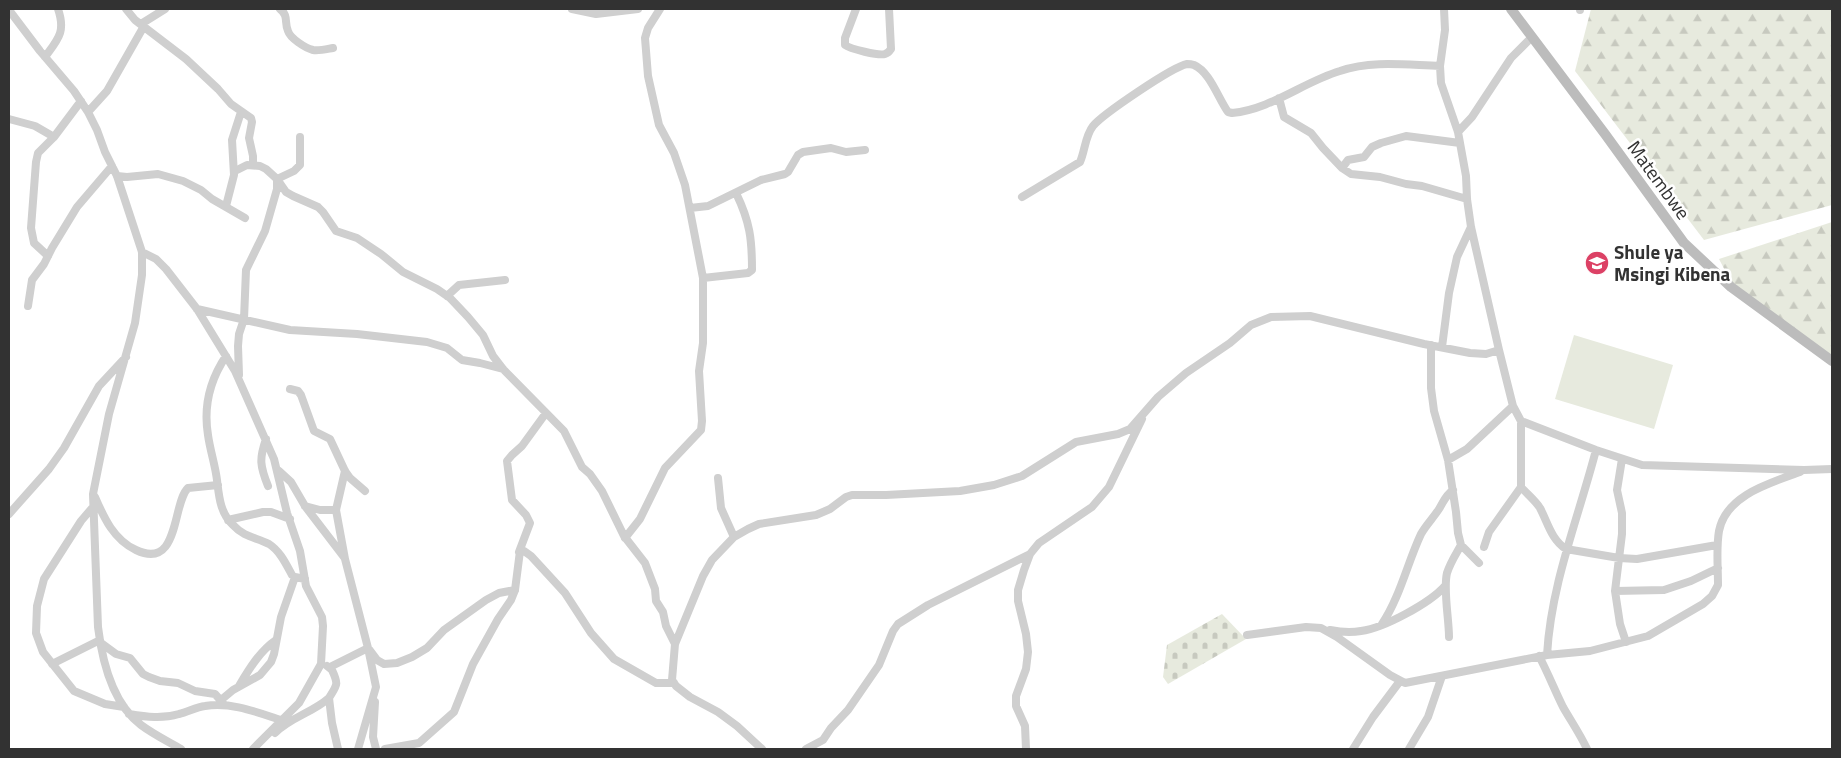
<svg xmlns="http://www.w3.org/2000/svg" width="1841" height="758" font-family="'Titillium Web',sans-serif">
<defs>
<pattern id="forest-firs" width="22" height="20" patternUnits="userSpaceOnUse" patternTransform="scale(1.25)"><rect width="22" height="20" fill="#e7eade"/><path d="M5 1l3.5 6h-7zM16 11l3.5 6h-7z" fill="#c7c9bf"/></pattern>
<pattern id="cemetery-stones" width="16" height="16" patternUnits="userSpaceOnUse" patternTransform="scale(1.25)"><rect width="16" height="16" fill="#e7eade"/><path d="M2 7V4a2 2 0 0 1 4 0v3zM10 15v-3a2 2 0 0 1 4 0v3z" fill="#c7c9bf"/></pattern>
</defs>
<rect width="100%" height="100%" fill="#fff"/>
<path fill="#e7eade" d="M1574,335L1673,365L1654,429L1555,399Z"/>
<path fill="url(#forest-firs)" d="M1591,9H1832V205L1704,240L1575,71Z
M1832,222V357L1731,282L1719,259Z"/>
<path fill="url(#cemetery-stones)" d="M1222,614L1246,639L1168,684L1163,677L1167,645Z"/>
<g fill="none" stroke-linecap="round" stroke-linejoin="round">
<path stroke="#cfcfcf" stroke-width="8" d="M126,9L135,20L186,59L218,89L231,104L251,118L252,122L249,138L253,156V165
M280,9C289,16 284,22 288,31C290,38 305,48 313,50C319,51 327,49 333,48
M572,9L596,14L638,9
M856,9L845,38V45C850,49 879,56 885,54C888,53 889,52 891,49L889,9
M1444,9L1445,30L1440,66L1441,83L1458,132L1466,176L1467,199L1471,227L1499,350L1513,406L1521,421L1596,450L1642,465L1804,470L1832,469
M9,10L40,51L74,91L88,112L97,130L105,152L117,176L142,252V275L135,323L109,414L93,494L98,627C102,660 112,703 141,725C153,734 167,741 181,749
M1580,10V9
M141,24L165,9
M45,57C58,39 66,32 58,9
M1279,98L1284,117L1311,133L1323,148L1342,168L1351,174L1380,177L1406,184L1422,186L1467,199
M88,112L107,91L144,26
M9,119L35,126L54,137
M1458,132L1472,117L1511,58L1532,37
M1342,168L1348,160L1364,157L1372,147L1381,143L1406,136L1460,143
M235,171L247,165L260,166L266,169L277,179L286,192L293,196L318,207L323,212L336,231L357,238L381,254L403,272L437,289L450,298L468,317L483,335L493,356L503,369L564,431L582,467L590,474L602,491L624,536L645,563L655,589L656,601L663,612L666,626L675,644
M117,176L127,177L158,174L183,181L201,190L212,199L245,218
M277,179L294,171L300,165V137
M1022,197L1080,162C1085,151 1085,136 1093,126C1103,114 1172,67 1187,64C1190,64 1191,64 1194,65C1210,72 1218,98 1228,112L1232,113C1272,109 1303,82 1340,71C1372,60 1406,65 1440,66
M226,206L234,175L232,140L241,112
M690,208L708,206L761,180L785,174L788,172L798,155L803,152L831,148L846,152L865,150
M142,252L156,259L166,269L197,309L235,371L274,459L287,513L300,551L306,586L322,617L323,626L321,664L299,703L253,749
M48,256L34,243L31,228L36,162L38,153L54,137L81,101
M703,278L748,273L752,270C752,239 750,222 736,193
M447,296L459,285L505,280
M28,306L32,280L44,264L52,248L77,207L112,166
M197,309L290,330L357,334L427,342L447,348L462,360L480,363L503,369
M1431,345V388L1434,411L1448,460L1456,512L1458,533L1461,545L1479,563
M1442,347L1449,293L1457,257L1471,227
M226,356C210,380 203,405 208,435C210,450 215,464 217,480C219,496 220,513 233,525C245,538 256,537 269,544C280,551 286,564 292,575L295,577L305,579
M239,375L238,346L239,334L244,319L246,270L265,231L277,189V181
M290,389L298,391L301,395L314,431L330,439L345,471L350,478L365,491
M266,439C259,459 260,466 268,486
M1622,459L1617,490L1622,513V534L1615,591L1620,624L1626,642
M1448,460L1467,449L1513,406
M279,471L291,482L305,506L344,557
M345,471L336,510L345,559L368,648L376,687L358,749
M718,478L721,508L734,537
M1521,487C1527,494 1535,500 1540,508C1548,523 1551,539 1566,549L1619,558L1637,559L1717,545
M95,497C104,518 114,540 136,550C180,571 172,503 188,488L218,485
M305,506L320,510H336
M93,507L81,521L44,579L37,606L36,633L43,652L74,691L105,704L124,707
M9,514L49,469L64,448L99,386L126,357
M228,520L263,512H271L290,519
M625,538L640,519L665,468L701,430L702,421L699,371L703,343V278L685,185L674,153L659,125L648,76L645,38L648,28L660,9
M1484,547L1489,532L1521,487V421
M519,552L530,523L526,515L512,500L507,461L512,455L522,446L546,413
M1615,591L1664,590L1691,581L1718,568
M1382,624C1400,597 1407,564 1421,534C1426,525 1434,517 1439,509C1444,501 1445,496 1453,490
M1330,630C1340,632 1350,633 1361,631C1384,628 1430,603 1445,586
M1247,635L1306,627L1321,628L1337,637L1390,675L1405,683L1547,655L1590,651L1648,636L1703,604L1712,596L1718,585C1718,567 1716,548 1719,531C1726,495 1770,483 1800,472
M1449,637C1449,619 1443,589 1447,573C1450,563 1456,554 1461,545
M101,643L116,654L130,658L143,674L149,677L160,681L178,683L195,691L215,694L223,703
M1547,655C1551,584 1578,519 1596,450
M1539,656C1548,673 1555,691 1563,707C1571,721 1580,734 1587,749
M52,664L100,640
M327,666L332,670C339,685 337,685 329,698L332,723L338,749
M330,667L368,648L377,660L384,664L397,663L412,657L427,648L444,630L486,600L499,593L515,590
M239,686C249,669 260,651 276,640
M221,700L233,690L260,675L271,662L274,654L281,617L295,577
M375,702L373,737L376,749
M129,714C147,717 162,719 179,714C188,712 196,707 205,706C232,702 256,712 281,720
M275,733C291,717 312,713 329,698
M385,749L419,743L454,712L473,664L498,619L511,600L515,590L520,551H524L531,556L565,593L591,633L614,659L656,683H674
M762,749L737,726L718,712L690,697L676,686L672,680L675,644L703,576L712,560L734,537L748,529L759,524L816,515L830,509L846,497L852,495H886L960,491L994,485L1022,476L1076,442L1118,434L1130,429L1158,397L1186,373L1230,343L1251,325L1271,317L1310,316L1424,344L1470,353L1486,354L1499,350
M806,749L823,740L831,728L848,710L879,665L893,631L898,624L928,605L1030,554
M1026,749L1025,726L1016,706V696L1026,669L1028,652L1026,634L1018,601V590L1024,570L1030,554L1039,543L1092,507L1109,487L1142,419
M1353,749L1373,717L1400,681
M1409,749L1428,717L1442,676"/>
<path stroke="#bcbcbc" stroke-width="10" d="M1511,9L1605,134L1684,243L1731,287L1832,361"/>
</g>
<defs>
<g id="school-disc" transform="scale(1.25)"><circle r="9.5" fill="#dc4165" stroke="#fff"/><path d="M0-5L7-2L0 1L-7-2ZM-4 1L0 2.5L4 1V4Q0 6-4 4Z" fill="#fff"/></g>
</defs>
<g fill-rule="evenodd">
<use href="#school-disc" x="1597" y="263"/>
</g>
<g text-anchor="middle" stroke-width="5" stroke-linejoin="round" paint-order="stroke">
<g font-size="19" fill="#323232" stroke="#fff">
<text transform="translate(1659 180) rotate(54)" y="7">Matembwe</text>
</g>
<g font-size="19" font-weight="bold" fill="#323232" stroke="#fff" text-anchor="start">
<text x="1614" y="259">Shule ya<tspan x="1614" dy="22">Msingi Kibena</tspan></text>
</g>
</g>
<rect width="1841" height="758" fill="none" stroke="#323232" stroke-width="20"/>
</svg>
